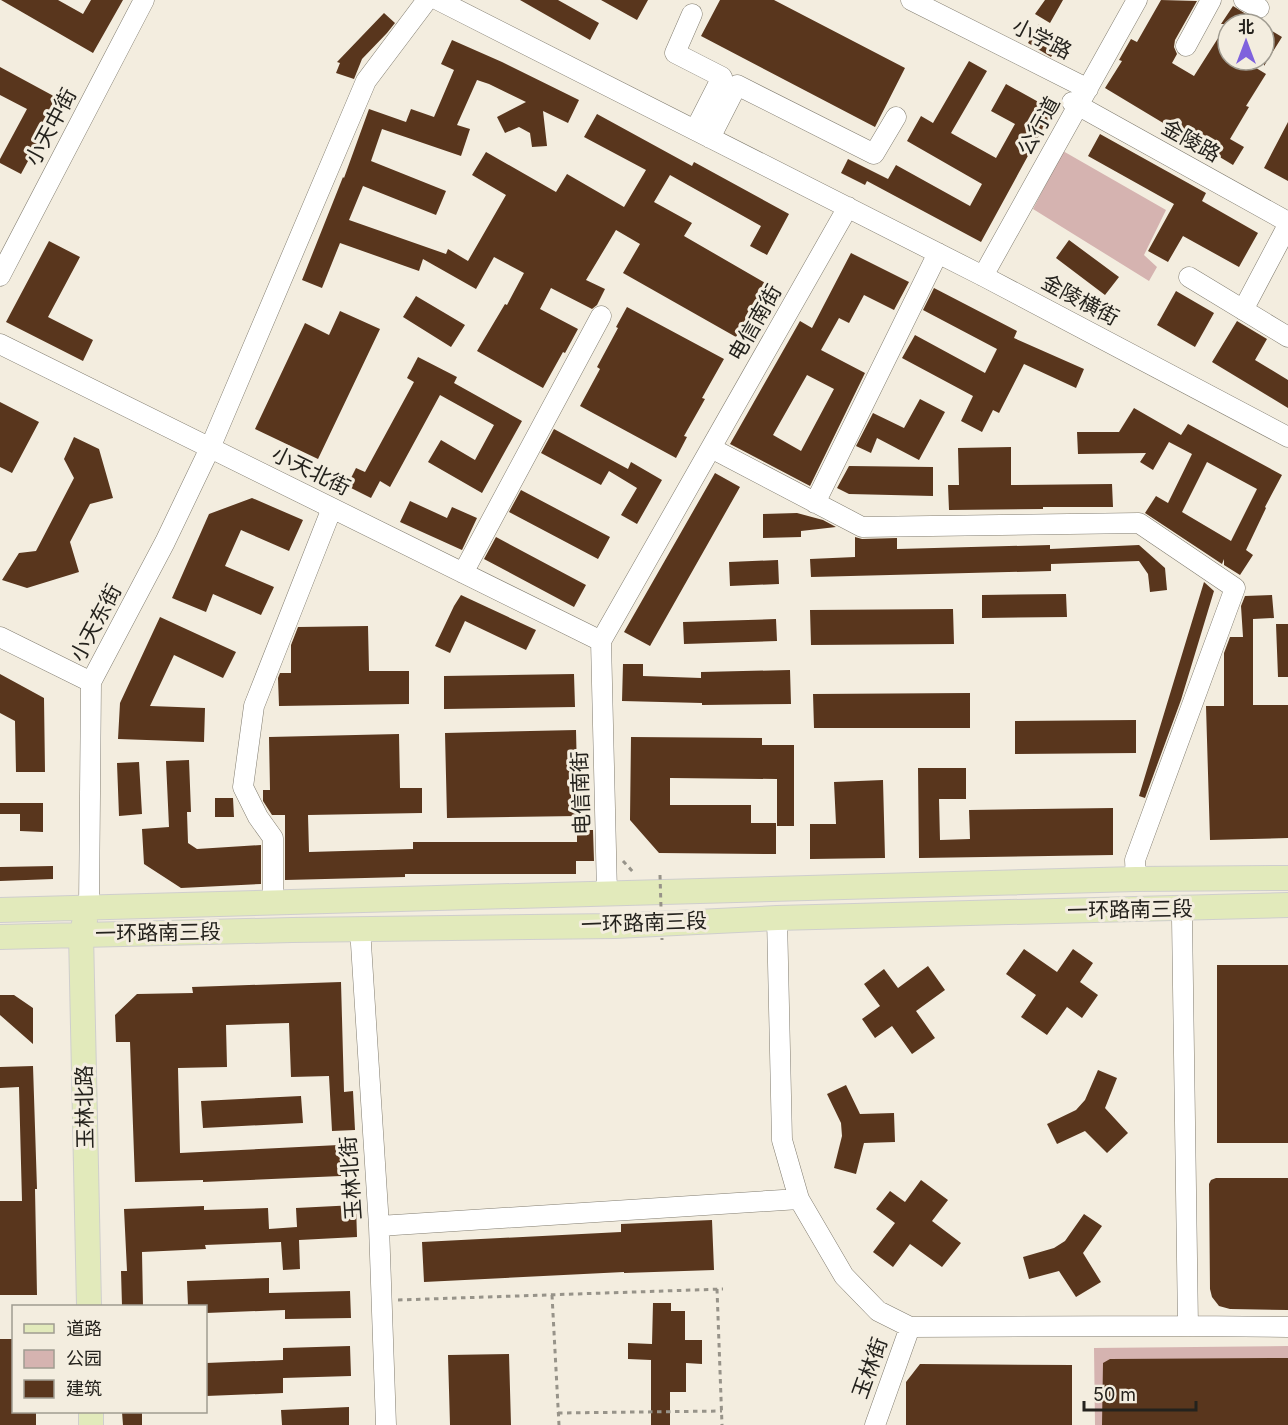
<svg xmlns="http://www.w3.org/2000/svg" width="1288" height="1425" font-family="Inter,'Noto Sans SC',sans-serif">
<rect width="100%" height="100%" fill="#f3eddf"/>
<path fill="#d5b3b0" d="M1063,151L1166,210L1144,255L1157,267L1149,281L1033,209Z
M1288,1346V1425H1095L1094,1348Z"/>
<path fill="#59361d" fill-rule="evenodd" d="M1,0H58L83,14L91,0H123L93,53Z
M520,0H558L599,23L590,40Z
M601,0H648L637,20Z
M720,0H774L905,68L875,127L701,36Z
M1045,0H1063L1050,23L1035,14Z
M1161,0L1197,1L1175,40L1174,47L1177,54L1172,63L1194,76L1227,24H1221L1233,6L1262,24H1228V60H1243L1266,74L1246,106L1249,107L1230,139L1244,147L1233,165L1105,88L1122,61L1119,60L1131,39L1137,42Z
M384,13L395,23L387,33L362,59L354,79L336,73L340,63L337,62Z
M1039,24L1062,38L1051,57L1028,43Z
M1264,26L1282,37L1264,66Z
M452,40L502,62L579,100L568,123L543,111L547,146L532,147L530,133L519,127L505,133L497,117L526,102L489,84L477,80L457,125L470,129L461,156L382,129L371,161L446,191L436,215L363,186L349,220L446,254L448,249L468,261L506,195L472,175L486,152L556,192L567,174L624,207L646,170L584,137L597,114L692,166L694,162L789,214L767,255L750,246L761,226L670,175L654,202L692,223L684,236L767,284L736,337L623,273L640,244L616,230L586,280L605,289L597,305L592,309L551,288L540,309L578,329L565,353L563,352L543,388L477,351L505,304L507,305L524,273L494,257L476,289L423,259L419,271L340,243L322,288L302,280L343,177L344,178L369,109L406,122L411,109L434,117L454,70L441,64Z
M969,61L987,71L951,133L996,158L1015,124L991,111L1006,84L1053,110L981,242L867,181L865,185L841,173L848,159L888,179L896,165L970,206L982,184L907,141L921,116L933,123Z
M0,67L61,100L21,174L0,163V159L27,109L0,95Z
M1288,122V181L1264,168Z
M1100,134L1206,193L1202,201L1258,233L1239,267L1183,236L1168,262L1148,251L1174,204L1088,156Z
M1069,240L1119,277L1105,295L1056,258Z
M49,241L80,257L48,317L93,340L83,361L6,322Z
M851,253L909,282L894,310L864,295L849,323L839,318L821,350L865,373L810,486L730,444L800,321L812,328ZM807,375L834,389L801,451L773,435Z
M934,288L1017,331L1014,338L1084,369L1076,388L1024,364L999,413L993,410L982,432L961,421L973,396L902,358L915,335L985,373L997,349L923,310Z
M1176,291L1214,313L1195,347L1157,325Z
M416,296L465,325L451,347L403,317Z
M627,307L724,359L702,398L705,399L684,436L687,437L676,458L580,406L600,369L597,367L618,328L616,327Z
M340,311L380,329L318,459L255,429L305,323L329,335Z
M1237,321L1267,339L1255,360L1288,380V408L1212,362Z
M418,357L457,377L454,383L522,421L482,493L428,462L441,440L475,460L494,425L440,395L390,487L380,481L371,498L347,486L356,468L365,472L414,382L407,378Z
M920,399L945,412L919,460L877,438L871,453L856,446L873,413L904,428Z
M0,402L39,422L12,473L0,467Z
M1134,408L1181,435L1188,424L1282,475L1265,507L1266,508L1246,550L1253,555L1240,575L1224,565V559L1222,564L1145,513L1156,496L1168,503L1192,454L1169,442L1153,470L1140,462L1146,453L1078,454L1077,432H1119ZM1207,462L1257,489L1231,541L1182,512Z
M554,429L628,469L631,462L662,480L637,524L621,515L637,488L609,471L601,485L541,453Z
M74,437L99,449L113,498L90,504L70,542L79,572L27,588L2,580L19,553L36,551L74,478L64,459Z
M1011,447V485L1112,484L1113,507H1043V509L949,510L948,485H959L958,448Z
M849,466L933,467V496L849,494L837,488Z
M715,473L740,487L650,646L624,632Z
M521,490L610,537L598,559L509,512Z
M252,498L303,520L289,551L241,530L225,566L274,587L261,615L213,594L206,612L172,598L209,514Z
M410,501L447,518L452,507L477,518L462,550L400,522Z
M797,513L823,520L836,527L801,531V537L763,538V514Z
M496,537L586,585L574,607L484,559Z
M855,537L862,539L897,538V549L1050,545V549L1139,545L1165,568L1167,590L1150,592L1148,574L1139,561L1051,564V571L811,577L810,559L855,557Z
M778,560L779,584L730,586L729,562Z
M1204,582L1214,591L1181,700L1145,798L1139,796Z
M1066,594L1067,617L982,618V595Z
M461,595L536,630L526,650L465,621L450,653L435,646L454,606Z
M1272,595L1274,618L1253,619V705H1288V838L1210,840L1206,706H1224V653L1230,637H1243L1241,606L1245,596Z
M953,609L954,644L811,645L810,610Z
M160,617L236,652L223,678L174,655L150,706L205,708L204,742L118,739L120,703Z
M776,619L777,641L684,644L683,622Z
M1276,624H1288V677H1278Z
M368,626L369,671H409V704L279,706L278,678L280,673H291V645L298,627Z
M623,664H643V676L701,678V672L790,670L791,704L702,705V703L622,701Z
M0,674L44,698L45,772H16L15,721L0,713Z
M574,674L575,707L444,709V676Z
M970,693V728H814L813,694Z
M1136,720V753L1015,754V721Z
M576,730L578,816L447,818L445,733Z
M399,734L400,788H422V813L308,815L309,852L413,849V842H577V830H593L594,861H576V874H405V877L285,880V815H272L263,801V790H270L269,737Z
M631,737L762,738V745H794V826H777V779L670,778V805H751V823H776V854L659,853L630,820Z
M189,760L191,812H187L188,843L197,849L261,845V884L181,888L144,864L142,829L169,827L166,761Z
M139,762L142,814L119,816L117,763Z
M918,768H966V799H939L940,840L970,839L969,810L1113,808V855L919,858Z
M883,780L885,858L810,859V824H836L834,782Z
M215,798H233L234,817H215Z
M0,803H43V832L20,831V814H0Z
M53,866V879L0,881V867Z
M1024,949L1057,972L1073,949L1093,963L1080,982L1098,995L1082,1018L1067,1007L1047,1035L1021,1017L1036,995L1006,974Z
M1217,965H1288V1143H1217Z
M928,966L945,990L916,1011L935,1038L912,1054L892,1026L875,1038L862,1019L880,1006L864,984L884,969L898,988Z
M341,982L344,1092L353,1091L355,1130L332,1131L329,1076L291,1077L289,1023L226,1025L227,1067L178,1068L180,1153L339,1145L341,1176L203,1182V1180L135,1182L130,1042H116L115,1015L137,994L193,993L192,987Z
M0,995H14L33,1008V1044L0,1015Z
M33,1066L37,1189H35L37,1295H0V1201H22L19,1087L0,1088V1067Z
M1098,1070L1117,1078L1105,1108L1128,1133L1107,1153L1085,1131L1057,1144L1047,1124L1076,1110L1085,1100Z
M846,1085L860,1114L894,1113L895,1142L864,1143L856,1174L834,1168L842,1136L841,1123L827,1094Z
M301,1096L303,1123L203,1128L201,1101Z
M1216,1178H1288V1310L1230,1309L1219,1306L1212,1297L1210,1289L1209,1184L1211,1180Z
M921,1180L948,1200L932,1221L961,1243L942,1267L910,1244L893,1267L873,1252L895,1223L876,1209L890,1191L905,1202Z
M356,1205L357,1237L299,1240L300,1269L283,1270L281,1242L205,1245L206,1249L142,1252L143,1306H122L121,1271H127L124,1209L204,1206V1210L268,1208L269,1229L297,1227L296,1208Z
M1084,1214L1102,1226L1083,1253L1101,1282L1076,1297L1059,1271L1029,1279L1023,1257L1054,1248L1065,1241Z
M712,1220L714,1270L624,1273V1272L424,1282L422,1242L621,1232V1224Z
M269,1278V1293L350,1291L351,1318L285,1319V1310L206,1313V1306H188L187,1281Z
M653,1303H671V1311H685V1340H702V1364L686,1363V1392H670V1425H651V1360L628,1359V1343L652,1344Z
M0,1339H14V1412H36V1425H0Z
M350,1346L351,1376L283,1378V1393L206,1396V1363L283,1360V1348Z
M509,1354L511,1425H450L448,1355Z
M1288,1358V1425H1102L1103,1363L1110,1359Z
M920,1364L1072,1365V1425H906V1382Z
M349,1407V1425H282L281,1410Z
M122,1412H142V1425H123Z"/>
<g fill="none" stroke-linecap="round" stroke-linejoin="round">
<g stroke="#827d70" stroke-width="21">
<path id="minor" d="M438,0L983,276L1288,437
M911,0L1088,89
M1244,0L1259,8
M692,14L675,53L722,77L695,130
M1186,46L1211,0
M1072,102L1288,222
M710,138L737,85L874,154L896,117
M0,276L144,0
M983,276L1137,0
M1189,277L1288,337
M1243,310L1288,225
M0,344L601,641
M711,448L862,527L1139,523L1235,588L1135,860L1136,879
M815,503L938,253
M463,573L601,316
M0,637L91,682
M607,893L601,641L848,207
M273,903V838L258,817L243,787L254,706L332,508
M89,908L91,682L165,542L210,448L366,81L427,0
M777,918L782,1140L799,1199L844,1276L878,1311L910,1327L1188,1326L1288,1327
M1182,918L1188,1326
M360,928L379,1226L386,1425
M379,1226L799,1199
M875,1425L910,1327"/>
</g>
<g stroke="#cfcecd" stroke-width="26">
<path id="major" d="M0,910L1136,879L1288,878
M85,920L81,934L89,1306
M0,937L292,930L615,926L777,918L1288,905
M91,1412V1425"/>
</g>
<path stroke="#979389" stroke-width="3" stroke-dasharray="4.5 4.5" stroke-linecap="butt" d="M623,861L635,874
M717,1289L722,1425
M552,1295L559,1425
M398,1300L723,1289
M558,1413L722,1411"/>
<use href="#minor" stroke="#fff" stroke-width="20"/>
<use href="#major" stroke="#e2eabb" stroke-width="24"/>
<path stroke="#979389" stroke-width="3" stroke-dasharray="4.5 4.5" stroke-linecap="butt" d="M660,875L662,940"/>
</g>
<g text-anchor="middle" stroke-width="6" stroke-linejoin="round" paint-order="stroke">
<g font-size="21" fill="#24221d" stroke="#f3eddf">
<text transform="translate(1042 39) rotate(27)" y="7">小学路</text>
<text transform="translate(1039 126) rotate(-61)" y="7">公行道</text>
<text transform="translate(51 127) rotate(-62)" y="7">小天中街</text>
<text transform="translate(1191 141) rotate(29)" y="7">金陵路</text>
<text transform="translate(1080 300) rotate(28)" y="7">金陵横街</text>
<text transform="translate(755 323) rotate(-60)" y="7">电信南街</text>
<text transform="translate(311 471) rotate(26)" y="7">小天北街</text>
<text transform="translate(96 623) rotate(-62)" y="7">小天东街</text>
<text transform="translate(581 793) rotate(-92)" y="7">电信南街</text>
<text transform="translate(1130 910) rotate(-1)" y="7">一环路南三段</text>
<text transform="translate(644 923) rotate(-2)" y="7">一环路南三段</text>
<text transform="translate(158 933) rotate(-1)" y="7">一环路南三段</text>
<text transform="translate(85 1107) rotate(-91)" y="7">玉林北路</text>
<text transform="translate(351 1178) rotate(-94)" y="7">玉林北街</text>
<text transform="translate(870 1368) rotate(-70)" y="7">玉林街</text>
</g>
</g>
<rect x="12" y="1305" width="195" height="108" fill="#f3eddf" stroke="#a09c91" stroke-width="1.5"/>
<rect x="24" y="1324" width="30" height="9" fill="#e2eabb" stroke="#a09c91" stroke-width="1.5"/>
<text x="66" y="1335" font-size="18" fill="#24221d">道路</text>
<rect x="24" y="1350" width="30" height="18" fill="#d5b3b0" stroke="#a09c91" stroke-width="1.5"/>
<text x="66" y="1365" font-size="18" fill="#24221d">公园</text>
<rect x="24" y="1380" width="30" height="18" fill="#59361d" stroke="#a09c91" stroke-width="1.5"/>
<text x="66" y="1395" font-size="18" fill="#24221d">建筑</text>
<g transform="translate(1246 42)"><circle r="28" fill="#f3eddf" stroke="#a09c91" stroke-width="1.5"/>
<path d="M0-4.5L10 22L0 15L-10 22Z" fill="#7f62dd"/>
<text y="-9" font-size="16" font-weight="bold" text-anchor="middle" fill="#24221d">北</text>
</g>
<path d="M1084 1401v9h112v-9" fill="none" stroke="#24221d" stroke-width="3"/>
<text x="1093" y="1401" font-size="18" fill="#24221d" stroke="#f3eddf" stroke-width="4.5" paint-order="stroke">50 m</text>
</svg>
